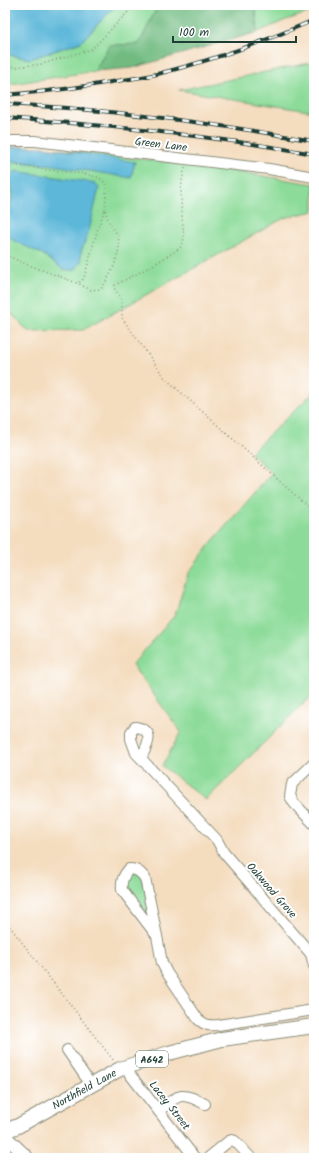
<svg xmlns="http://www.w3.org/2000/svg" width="319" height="1163" font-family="Kalam,sans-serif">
<rect width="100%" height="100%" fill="#fff"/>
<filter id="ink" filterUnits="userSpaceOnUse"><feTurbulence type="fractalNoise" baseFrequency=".025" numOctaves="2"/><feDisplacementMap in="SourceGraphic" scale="8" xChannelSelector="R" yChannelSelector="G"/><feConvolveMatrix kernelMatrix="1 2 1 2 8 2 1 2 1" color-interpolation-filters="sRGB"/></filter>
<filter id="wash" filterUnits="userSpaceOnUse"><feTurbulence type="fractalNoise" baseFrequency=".012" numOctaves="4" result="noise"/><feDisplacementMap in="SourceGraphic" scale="16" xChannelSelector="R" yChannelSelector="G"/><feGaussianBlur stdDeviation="0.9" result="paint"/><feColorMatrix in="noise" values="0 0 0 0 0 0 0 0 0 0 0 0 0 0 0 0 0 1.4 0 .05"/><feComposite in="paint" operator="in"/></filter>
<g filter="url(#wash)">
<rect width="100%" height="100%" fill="#f4dcbe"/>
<path fill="#8cdb99" stroke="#568c66" d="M116,5H158L139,45H109L95,71L5,85V54L30,59L81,42Z
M255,5H314V11L286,20L258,32Z
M314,62V112L179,90Z
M5,147H43L193,165L314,184V211L284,218L83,330L28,331L5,307Z
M314,392V695L307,700L206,800L162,766L181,732L132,665L175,615L188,574L210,544L272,473L250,453Z
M141,873L157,936L122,890L124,874Z"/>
<path fill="#71bb81" stroke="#487c5a" d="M158,5H255L258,32L132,68L95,71L109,45L139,44Z"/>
<path fill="#5bb7d9" stroke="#3d7a86" d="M5,5H116L81,42L30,59L5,54Z
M5,147H43L135,162L131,178L53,165L5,161Z
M15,171L95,183L99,188L89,231L81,252V262L75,270H64L42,254L14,241L5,232V224L13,193L8,179Z"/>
</g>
<g filter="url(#ink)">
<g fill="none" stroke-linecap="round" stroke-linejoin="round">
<g stroke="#8a8c79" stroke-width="12">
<path id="minor" d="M5,141H35L269,169L314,177
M141,758C147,746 157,730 135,727L131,732V739L136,753L217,840L224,853L311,954L314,966
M314,763L292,784L290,796L294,803L314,824
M157,936L145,878C140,872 137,869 129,869C123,876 121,881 122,890L157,936L162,963L167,973L198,1019C204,1025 209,1026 218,1025L314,1010
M67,1050L91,1085
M125,1068L195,1158
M159,1111C179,1094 180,1091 205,1104
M208,1158L229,1141L232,1140L235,1141L251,1158"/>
</g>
<g stroke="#8a8c79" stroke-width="14">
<path id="major" d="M5,1136L28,1158"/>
</g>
<g stroke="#8a8c79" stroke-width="16">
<path id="highway" d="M5,1131L18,1126L120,1069L169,1053L222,1039L314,1026"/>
</g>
<path stroke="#8a8c79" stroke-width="1.5" stroke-dasharray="1 3" stroke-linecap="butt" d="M5,65L15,67L42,64L92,49L128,12L133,5
M185,168C178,190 182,214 184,237L183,243L180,248L150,267L115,285L114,288L122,300V318L165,378L314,512
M5,173L8,168L21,165L48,170L86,174L100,178L106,184V196L105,209
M5,244V253
M5,255L26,264L77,283L91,290L101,289C110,277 124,250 117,234C115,231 112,228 110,224C108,219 106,214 105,209L98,228L84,278L82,281L77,283
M7,923L114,1061"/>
<use href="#minor" stroke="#fff" stroke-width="10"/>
<use href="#major" stroke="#fff" stroke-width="12"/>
<use href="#highway" stroke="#fff" stroke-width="14"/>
<g stroke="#1f3d34" stroke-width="4">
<path id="rail" d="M5,95C45,92 84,87 123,80C137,78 151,76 165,72C216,59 266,41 314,20
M5,104C109,109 212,123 314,141
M5,118C108,125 212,136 314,154"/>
</g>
<use href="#rail" stroke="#fff" stroke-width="2.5" stroke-dasharray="8" stroke-linecap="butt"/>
</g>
</g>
<g text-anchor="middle" stroke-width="4" stroke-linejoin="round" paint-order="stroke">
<rect fill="#fff" stroke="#627771" stroke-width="1" x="136" y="1051" width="32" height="16" rx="3"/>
<g font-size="10" font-weight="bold" fill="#1f3d34">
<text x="152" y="1063">A642</text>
</g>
<g font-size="11" fill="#1f3d34" stroke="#fff">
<text transform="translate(161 144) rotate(7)" y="4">Green Lane</text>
<text transform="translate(272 890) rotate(49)" y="4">Oakwood Grove</text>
<text transform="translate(84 1089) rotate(-29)" y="4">Northfield Lane</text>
<text transform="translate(170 1105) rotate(52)" y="4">Lacey Street</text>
</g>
</g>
<rect width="319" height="1163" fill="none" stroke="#fff" stroke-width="20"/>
<path d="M173 36v6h123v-6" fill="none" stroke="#1f3d34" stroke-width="2"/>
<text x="179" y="36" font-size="12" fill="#1f3d34" stroke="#ffffff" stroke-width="3" paint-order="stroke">100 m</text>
</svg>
